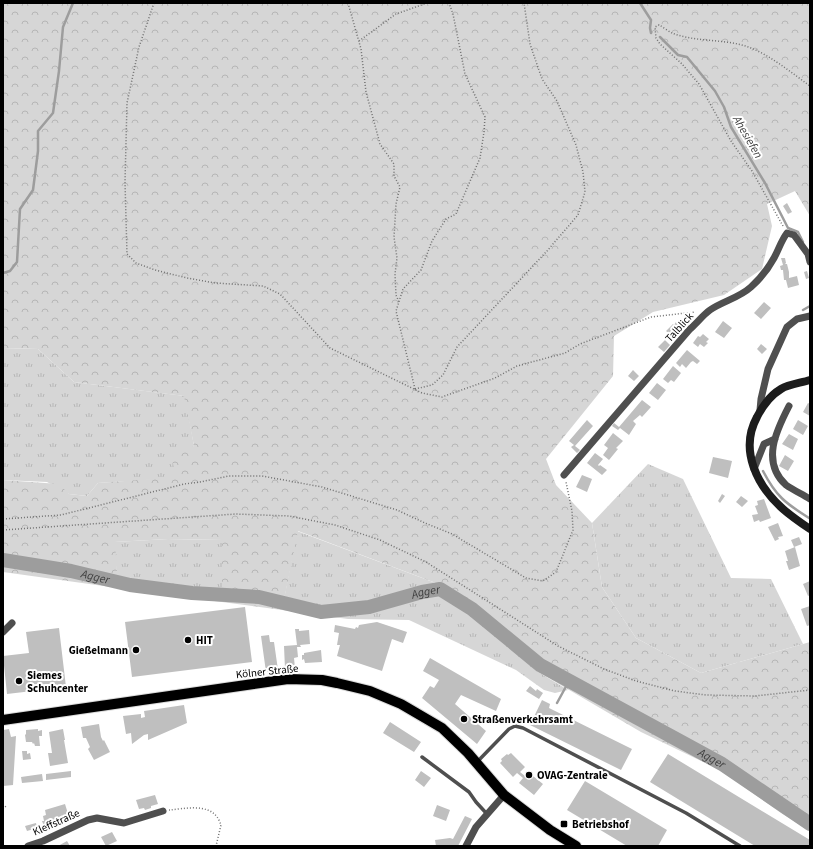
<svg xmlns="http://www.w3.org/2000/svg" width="813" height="849" font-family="'Source Sans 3',sans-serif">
<defs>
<pattern id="grass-tufts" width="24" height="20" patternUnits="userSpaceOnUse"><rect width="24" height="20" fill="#d6d6d6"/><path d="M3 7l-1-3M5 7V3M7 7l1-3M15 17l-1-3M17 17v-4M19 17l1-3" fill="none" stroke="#b6b6b6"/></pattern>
<pattern id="forest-crowns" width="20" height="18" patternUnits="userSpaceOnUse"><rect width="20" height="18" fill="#d6d6d6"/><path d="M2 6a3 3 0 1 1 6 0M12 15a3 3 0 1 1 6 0" fill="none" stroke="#b6b6b6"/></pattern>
</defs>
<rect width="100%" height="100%" fill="#fff"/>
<path fill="url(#grass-tufts)" d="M3,348L38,349L74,382L185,396L194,446L177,478L98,483L87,496L69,494L47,482L3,480Z
M648,464L683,479L731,578L771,579L803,644L701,673L636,638L602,587L592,523Z
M297,531L449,588L535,670L568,690L555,693L544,690L516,670L409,620L348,619L282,610Z
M168,539L222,540V602L118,588L114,542Z"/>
<path fill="url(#forest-crowns)" d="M3,3H810V216L795,191L767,204L772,226L762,269L724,295L653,312L614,336L613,376L546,459L556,485L592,523L602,587L636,638L701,673L810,642V831L781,813L722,771L641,732L535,670L449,588L298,531L282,610L222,602V540L168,539L115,542L118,588L3,572V480L59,484L69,494L87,496L98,483L177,477L172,460L194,446L184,396L74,382L38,349L3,348Z"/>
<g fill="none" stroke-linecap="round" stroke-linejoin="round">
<path stroke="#9d9d9d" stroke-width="2.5" d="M640,3L651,20L650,28L651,33
M660,37L678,55L687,57L715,91L724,107L731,127L765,183L788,228L798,232L803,242
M3,273L10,271L17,262L20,209L33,190L38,151V131L53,113L59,71L63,27L73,3
M803,310L810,306
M763,471C776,496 785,503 809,518
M557,703L569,681"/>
<path stroke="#9d9d9d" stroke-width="14" id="s1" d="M3,560L71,571L130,585L192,593L259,597L321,612L369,607L422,592L440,589L472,609L540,665L722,764L810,824"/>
</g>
<path fill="#bfbfbf" d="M787,203L792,212L788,214L783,206Z
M781,258H785L786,263L785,264H787L789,272V278L797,276L799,285L788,288L786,280H784L783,270H781L780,266L783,265Z
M807,271L809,278L806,279L804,272Z
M764,302L771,308L761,319L754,313Z
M723,321L732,328L724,338L715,332Z
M676,322L682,327L680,329H678L672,336L666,331L673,324L674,325Z
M703,334L709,339L706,342L708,343L704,347L700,344L698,347L693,343L698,336L700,337Z
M665,340L670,345L664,352L658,347Z
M761,344L767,349L762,354L757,349Z
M687,350L700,361L697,364L693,361L691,362L686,368L682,364L680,367L676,363Z
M673,366L681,373L674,382L671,380L668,383L663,379Z
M633,370L639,376L634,381L628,376Z
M657,383L666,390L658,400L649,393Z
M642,400L651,407L642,417L640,415L633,421L636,424L629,435L620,428L618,430L612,426L614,423L619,427Z
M808,403L810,404V416L803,412Z
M587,420L593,426L575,446L580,450L577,453L571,447L574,445L569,441Z
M798,420L808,426L803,435L793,429Z
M613,433L623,441L616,448L618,449L609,460L603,455L608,448L604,445Z
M789,434L798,439L793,450L782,444Z
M595,453L603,459L598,465L599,466L600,465L607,470L602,475L587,463Z
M785,455L794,461L788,471L779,466Z
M713,457L732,461L728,478L709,473Z
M582,475L592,479L587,492L576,487Z
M722,494L725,496L720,503L718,501Z
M741,496L748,501L742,507L736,502Z
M764,499L771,518L760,522L759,520L754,522L752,515L758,514L755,506L758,505L757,501Z
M778,523L783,536L778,537L779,539L775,541L768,527Z
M799,537L802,544L794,547L791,540Z
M795,547L800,566L789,570L786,561H788L785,551Z
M810,581V595L808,596L803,584Z
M810,606V625L807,626L801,609Z
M245,607L252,662L132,677L125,622Z
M377,622L407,632L403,643L392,639L382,671L337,656L340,645H337L339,633L334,632L335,625L355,629L356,627L358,628L359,625Z
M59,628L66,687L7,694L3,656L29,653L26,632Z
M295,629H299V631L309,630L310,644L300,645L301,647H297L298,657L294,658L295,668L285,669L284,646L297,645Z
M269,635L270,642H274L278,670L266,672L261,636Z
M321,650L322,662L305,663L304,659L302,660V655H304V653Z
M430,658L501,699L496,711L461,695L455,704L486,731L477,744L422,698L430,686L434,688L439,680L423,671Z
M530,686L536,691L537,689L543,693L539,699L526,691Z
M542,700L550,704L549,708L632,749L621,770L530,725Z
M184,705L187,723L148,740V734L144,735L132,744L131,733L126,734L123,716L141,714V718L145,717L144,711Z
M390,722L421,742L414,752L383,733Z
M99,724L101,737L103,741L104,740L110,752L94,760L88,749L90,747L86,738H83L81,727Z
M9,729L11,737L16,736L13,785L3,786V730Z
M38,729V731L42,730V736H39L40,746H35L34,743L33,744L32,742H26L25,735L26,734V730Z
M63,729L65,740H64L68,763L50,766L48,753H52L49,732Z
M22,751H27V754L30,753L31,759L23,760Z
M511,753L525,767L520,772L525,776L528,772L543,784L534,795L519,783L523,778L517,773L513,777L500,763L502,761L501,759L507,754L508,755Z
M668,754L810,840V846H755L650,782Z
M71,771V777L46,780V774Z
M421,771L431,778L424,787L415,780Z
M42,774L43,781L22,783L21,777Z
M585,781L667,830L658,846H627L567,810Z
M155,795L158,804L151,806V808L145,810L144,808L139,809L136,800Z
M65,804L69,817L51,823L52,826L45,829L42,821H44L43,816L46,815L45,810Z
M437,805L450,810L446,821L433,816Z
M465,816L472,819L458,846H436L435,840L450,838L453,839Z
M36,823L37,828L27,831L25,826Z
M112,832L117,841L106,846L101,837Z
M67,841L70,846H58Z"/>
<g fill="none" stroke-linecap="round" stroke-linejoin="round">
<g stroke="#dbdbdb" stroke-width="12">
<path id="primary" d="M3,720L288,679L322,680L337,683L370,691L401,704L442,728L468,753L504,795L550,830L576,846"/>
</g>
<path stroke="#717171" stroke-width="1.5" stroke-dasharray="1 2" stroke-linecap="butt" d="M154,3L139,47L127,103L125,182L127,254L136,263L155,270L187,278L215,283L263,286L280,294L330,348L422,393L442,397L495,378L517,366L565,353L580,344L651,317L695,312
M348,3L361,49L366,92L380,144L394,164V176L400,187L396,204L394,237L397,258L395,274L396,295L399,302
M359,41L396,14L427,3
M783,226L752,171L731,141L699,84L682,64L660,44L656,38L655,27L659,25C663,27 668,31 672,33C697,43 726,38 751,48C771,56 792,73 810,86
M415,389L432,385L443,375L457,347L547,251L578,215L585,192L583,172L576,145L557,101L542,79L530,44L524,3
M415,389L396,311L403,289L421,270L432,241L446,219L456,214L480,158L484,132L485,117L465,74L453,14L449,3
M3,519L61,515L184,484L200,482L229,476H262L322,487L397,510L425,523L452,534L526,578L543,581L556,572L573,530L572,511L566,482
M3,530L236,514L289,516L335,525L380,540L426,562L558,646L604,669L636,681L675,691L706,695L755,696L810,690
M3,809L7,805
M169,810C183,809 207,803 217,817C219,819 220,823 221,825L216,846"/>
<path stroke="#4f4f4f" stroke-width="3.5" d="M422,757L469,792L476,802L487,814
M478,761L509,729L515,726L523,728L686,813L740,846"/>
<path stroke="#4f4f4f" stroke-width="7" d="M789,406C776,431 761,462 786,485C793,490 802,494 810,499
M760,410L761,399L768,369L787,327L797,319L810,316
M754,469L764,444L775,439
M564,475L690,329C697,323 703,315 710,310C723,301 739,298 751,287C760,279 768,269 774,258C779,249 781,241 787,233L794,235L808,254L810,262
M3,632L12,623
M28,846L43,841L88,820L97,818L124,823L163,811
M466,846L476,827L504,795"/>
<path stroke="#1c1c1c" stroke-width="8" d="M810,380C801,383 789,384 781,389C771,395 762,407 757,417C739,450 757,486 783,509C791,516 801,523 810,529"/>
<use href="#primary" stroke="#000" stroke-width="10"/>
</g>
<g fill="#000" stroke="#fff" stroke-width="1.5">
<circle cx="188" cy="640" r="4"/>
<circle cx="136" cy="650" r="4"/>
<circle cx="19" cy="681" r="4"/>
<circle cx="464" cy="719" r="4"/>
<circle cx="529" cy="775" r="4"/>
<rect x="560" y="820" width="8" height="8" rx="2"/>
</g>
<g text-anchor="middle" stroke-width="4" stroke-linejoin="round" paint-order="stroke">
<g font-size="11" fill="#000" stroke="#fff">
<text transform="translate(679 327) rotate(-48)" y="4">Talblick</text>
<text transform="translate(267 671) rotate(-6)" y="4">Kölner Straße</text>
<text transform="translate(56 822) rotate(-24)" y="4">Kleffstraße</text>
</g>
<g font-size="11" font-weight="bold" fill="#000" stroke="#fff" text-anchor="start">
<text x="196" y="644">HIT</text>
<text x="128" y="654" text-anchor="end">Gießelmann</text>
<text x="27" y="679">Siemes<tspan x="27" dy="13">Schuhcenter</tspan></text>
<text x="472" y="723">Straßenverkehrsamt</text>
<text x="537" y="779">OVAG-Zentrale</text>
<text x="572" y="828">Betriebshof</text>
</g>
<g font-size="12" font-style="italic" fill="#3e3e3e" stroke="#fff">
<text transform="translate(748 137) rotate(60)" y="4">Ahesiefen</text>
<text dy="4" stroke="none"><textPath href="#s1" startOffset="94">Agger</textPath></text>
<text dy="4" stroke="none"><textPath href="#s1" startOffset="430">Agger</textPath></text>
<text dy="4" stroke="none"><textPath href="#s1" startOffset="766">Agger</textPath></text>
</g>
</g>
<rect width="813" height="849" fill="none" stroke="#000000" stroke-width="8"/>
</svg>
